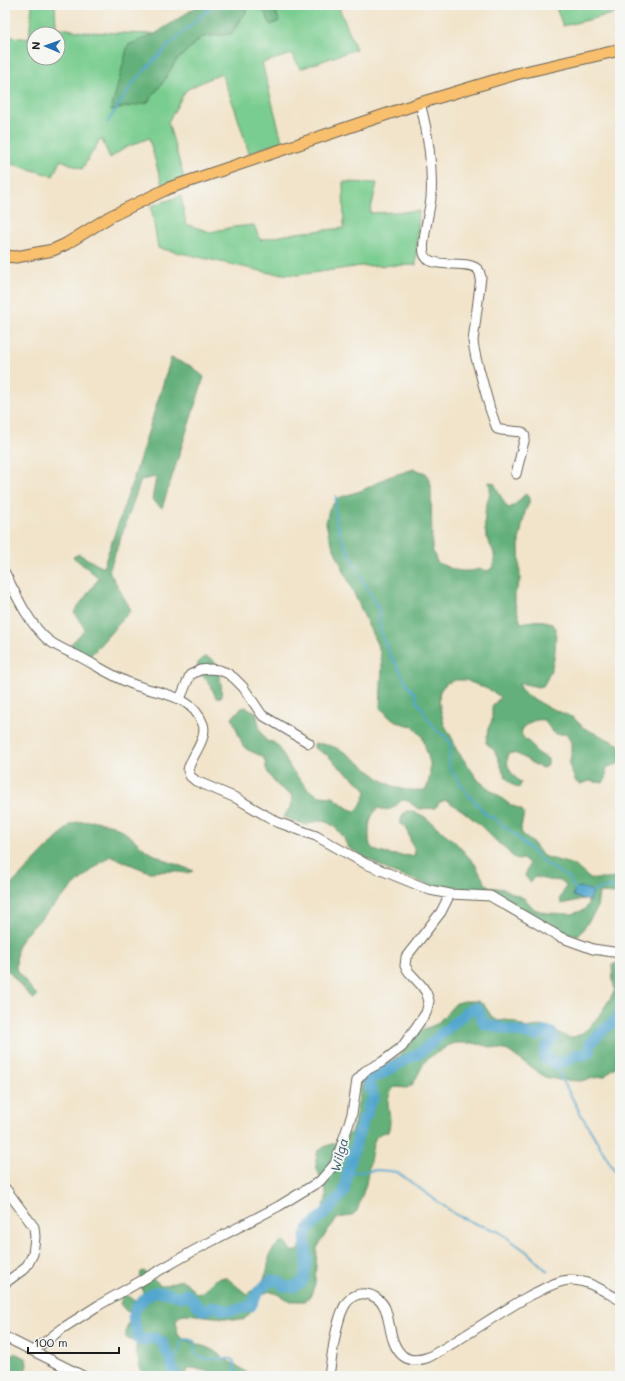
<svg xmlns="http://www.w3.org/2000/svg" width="625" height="1381" font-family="Mali,sans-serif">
<rect width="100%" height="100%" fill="#f6f6f2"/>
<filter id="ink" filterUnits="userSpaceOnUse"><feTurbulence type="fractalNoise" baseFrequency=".025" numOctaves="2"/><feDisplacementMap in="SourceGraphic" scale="8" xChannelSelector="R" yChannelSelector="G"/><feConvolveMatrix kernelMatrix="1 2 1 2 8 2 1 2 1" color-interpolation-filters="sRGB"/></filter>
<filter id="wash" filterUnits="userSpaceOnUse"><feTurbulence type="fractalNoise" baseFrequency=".012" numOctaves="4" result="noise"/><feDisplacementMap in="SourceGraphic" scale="16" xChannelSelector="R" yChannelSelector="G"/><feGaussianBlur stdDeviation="0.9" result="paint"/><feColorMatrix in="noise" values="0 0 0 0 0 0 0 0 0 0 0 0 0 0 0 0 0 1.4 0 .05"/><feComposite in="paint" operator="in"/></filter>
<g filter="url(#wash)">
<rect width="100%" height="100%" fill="#f1e4ca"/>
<path fill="#7acd90" stroke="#4b7456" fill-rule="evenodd" d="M32,5H55L56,27L84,32L155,34L128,45L147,103L163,82L175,62L202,37L231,34L246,12V5H261L271,25L279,21L274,5H338L356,49L300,69L292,54L262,63L282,141L249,153L235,109L221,73L186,90L168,122L184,178L162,185L149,138L125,148L110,158L101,138L82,169L61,160L53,176L5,162V36L29,39ZM34,34H58V58H34Z
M555,5H613L616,13L563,26Z
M343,182L377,183L370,213L419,211L416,265L361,266L298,275L270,273L158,248L151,206L181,196L186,224L210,232L233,227L254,225L260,240L296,233L344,228Z"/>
<path fill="#63b07a" stroke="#40664b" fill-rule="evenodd" d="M199,5H246V12L230,34L202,37L175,62L163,82L147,103L111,110L128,45L155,34Z
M261,5H274L279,21L271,25Z
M171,358L191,366L204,377L162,508L152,500L156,477L141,480L109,571L131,610L89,657L70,645L85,629L74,612L99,578L73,557L79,554L103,568L135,474Z
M414,469L426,473L431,485L432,549L437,562C447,567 456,572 468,571C477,571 478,567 487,571C492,569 494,566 494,561C496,549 488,546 486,535C484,526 484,516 486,507C488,498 492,491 489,482L494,483L505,504L508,508C517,506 518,499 526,494L529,498V503L525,512L519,541L520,580L515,594V604L521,623C533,621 547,617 556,628C555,652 556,665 543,686L538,687L520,683V688L527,695L546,706L574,718L584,728L620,745V764L610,766L606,769V779L603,783L589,781L580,784L576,782L569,765L571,756V742L566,734H556L552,731L544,720C537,719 531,721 526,725C515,736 527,739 532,745C534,748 535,751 537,753C541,756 545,756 548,759V764L545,768C531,767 523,752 509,753C504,767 512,774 521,783L519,788C503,782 502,765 495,752C493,748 489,746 486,743L488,729L492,720V707L500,697L492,691L470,682L466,680H456L447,683L443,687L440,691L439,698L440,707L444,724L453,740L456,749L479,781L509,804L522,810L524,814L521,827V831L523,835L534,844L543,856L574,865L589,878L593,879H607L620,875V894L599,893L597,909L579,935L559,934L503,898L490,894L437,887L393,873L349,848C345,844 345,838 341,834C331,822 322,817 307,825L283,817C288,810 295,804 292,795C281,790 270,780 266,768C265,764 266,760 262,757C256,752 248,752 243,746L232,718L240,709L245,707L256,712L260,730L266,741L273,742L278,746L291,769L308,789L319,796L333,797L349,809L355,811L360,806L363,800L366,793L364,787L337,765L327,755L314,748V744C348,741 369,779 398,788C408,791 417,790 426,790L430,776V763L422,736L412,726L400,723L389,717L380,707L382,665L380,651L334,549L329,536L326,523L329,509L338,498L363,490L388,477ZM402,800L408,801L418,809L435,808L440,802L446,800L463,811L479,824L498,843L503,846L512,856L518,860L524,859L529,864L525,876L530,882L535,877L548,880L562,881L566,886L560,898L561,904L588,898V905L584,910L572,914L546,913L534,909L525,899L504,889L490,887L485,883L475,864L456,843L425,817L413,811H407L403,814L400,824L406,827L412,845L415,850L414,856C403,855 375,856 370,845C369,841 369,837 369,833C369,822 371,815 378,808C391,812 393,808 402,800Z
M205,657C218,661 216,664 219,675C222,686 222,685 221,697L216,698L211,686L197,669L198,663Z
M96,821L113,825L130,836L147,851L167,861L194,871L186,873L170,871L149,872L110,856C78,879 51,909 23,937L17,947L16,969L37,996L33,1000L5,967V891L71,824L78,822Z
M620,962V1063L605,1076L580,1081L559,1080L545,1077L508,1051L473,1043H458L451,1044L427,1059L423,1065L413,1084L407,1088L395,1087C380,1100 395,1115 388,1132L381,1133L376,1137L373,1144L366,1184L357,1211L351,1216L338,1218L328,1230L317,1248L315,1284L310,1297L304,1301H290L271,1291C255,1294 256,1311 243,1320L186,1314L180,1315L176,1321L178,1335L184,1339L211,1349L230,1362L236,1365L249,1374L254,1376H222L194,1368L187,1370V1376H142L136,1351V1343L126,1338C125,1327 130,1324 130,1315L120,1304L122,1297L125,1295C132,1297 135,1303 142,1299C145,1290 138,1282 141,1272L144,1271L161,1285C169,1286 176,1279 183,1281C189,1283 192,1291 198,1294C210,1290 210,1275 227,1278L244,1292L247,1294C254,1290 263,1283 265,1276C271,1264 265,1256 277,1245C280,1242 281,1241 285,1242L291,1251H298C301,1246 301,1241 302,1236C304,1225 311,1219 320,1214C322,1210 325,1204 326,1199C328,1181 310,1171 318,1151L324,1147L342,1140L351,1132L354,1124L361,1087L366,1077L399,1056L407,1048L416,1035L422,1030L437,1024L456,1003L463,1001H478L484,1005L492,1017L498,1021L505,1020L513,1021L526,1028C534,1026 545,1025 553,1029C558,1031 562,1035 567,1037C586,1041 607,1004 615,990L613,982L612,965Z
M14,1353L26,1358L27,1365L24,1376H7C7,1367 6,1358 14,1353Z"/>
<path fill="#53a7cf" stroke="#386276" d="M580,887L593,891L590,901L573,896L575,889Z"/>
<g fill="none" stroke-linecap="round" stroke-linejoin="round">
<path stroke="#53a7cf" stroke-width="2" d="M107,123L135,80L166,48L213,5
M336,496L335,509L337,524L342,539L356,568L379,609L380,632L389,652L408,686L415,694L417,702L423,709L425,715L438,732L445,736L450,742L451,748L449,760L450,769L470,797L488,816L494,818L514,834L542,861L570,879L575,889L578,890
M592,891L608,887L620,891
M554,1064L579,1111L620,1180
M347,1173L379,1170L397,1172L455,1214L476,1224L498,1231L527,1252L548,1272
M171,1362L177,1356L182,1340L188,1339L194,1341L195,1346L194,1351C203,1365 218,1356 231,1359L234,1361V1368L238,1376"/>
<path stroke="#53a7cf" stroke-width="11" d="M175,1376L171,1362L162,1342L154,1338L146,1339L141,1341L138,1339L133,1316L137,1306L145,1298L154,1292H162L182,1297L186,1293L202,1310H207C215,1304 217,1308 225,1310C232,1312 244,1307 251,1306L258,1292L271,1280L279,1281L283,1286L293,1287L302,1282L305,1275L307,1257L305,1236L308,1229L328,1210L344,1192L348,1170L360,1129L364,1118L367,1115L368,1107L374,1097L367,1079L378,1076L422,1051L469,1010L473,1008L478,1009L484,1024L536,1036L546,1031L552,1033L553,1038C546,1045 544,1050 545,1059L550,1058L554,1064L569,1060L576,1054L584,1055L590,1051L589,1045L599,1034L617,1019L620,1011"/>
</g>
</g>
<g filter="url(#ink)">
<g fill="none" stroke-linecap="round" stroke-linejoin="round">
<g stroke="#676259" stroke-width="11">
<path id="minor" d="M420,103C428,132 433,168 431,198C430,210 421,243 424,253C428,272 470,257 479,271C480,273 480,275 481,277L473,341L474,348L476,358L490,409L497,429L501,430L522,432L524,434L525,437L516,474
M5,573C16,595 29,624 48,640C57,647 69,652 80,657C97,666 114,677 132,684C157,694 191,693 203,724C208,739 191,756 188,770L190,776L196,781L236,798L277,822L316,836L366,864L430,890L450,894L490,896L560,937L593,949L620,953
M180,699L190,675L200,670L210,669L219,670L227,673L234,678L243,687L262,715L309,743
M5,1188L34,1227L35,1237L33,1254L28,1264L24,1269L5,1283
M5,1337L83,1376
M33,1351L63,1328L99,1305L195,1250L279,1206L320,1181L335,1164L352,1114L357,1080L365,1071L382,1062L402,1047L426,1013L429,1001L426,992L421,985L409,972L405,966L406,957L441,912L450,894
M329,1376C332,1357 336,1316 347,1302C352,1296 359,1293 366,1294C374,1295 382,1301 385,1308C391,1323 389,1344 403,1356C411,1362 421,1360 429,1357C464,1338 495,1315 529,1296C542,1290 555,1281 569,1280C587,1279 605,1292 620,1300"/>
</g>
<g stroke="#676259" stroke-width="13">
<path id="major" d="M5,256L16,257L53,250L66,244L111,216L169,188L420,103L516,74L620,50"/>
</g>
<use href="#minor" stroke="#fff" stroke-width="9"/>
<use href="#major" stroke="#f8bf6c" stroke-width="11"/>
</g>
</g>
<g text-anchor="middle" stroke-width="3.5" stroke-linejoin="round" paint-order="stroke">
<g font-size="13" font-style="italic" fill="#355b6d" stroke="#f6f6f2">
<text transform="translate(339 1155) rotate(-75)" y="5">Wilga</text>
</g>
</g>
<rect width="625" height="1381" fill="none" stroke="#f6f6f2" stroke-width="20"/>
<g transform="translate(46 46) rotate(272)"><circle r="19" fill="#f6f6f2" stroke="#9f9f9c"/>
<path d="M0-3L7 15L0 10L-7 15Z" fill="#1f6fb2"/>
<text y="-6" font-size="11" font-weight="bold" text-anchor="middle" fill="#1c1c1c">N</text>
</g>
<path d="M28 1347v6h91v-6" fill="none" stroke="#1c1c1c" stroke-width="2"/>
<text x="34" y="1347" font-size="12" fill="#1c1c1c" stroke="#f6f6f2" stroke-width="3" paint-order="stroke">100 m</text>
</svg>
